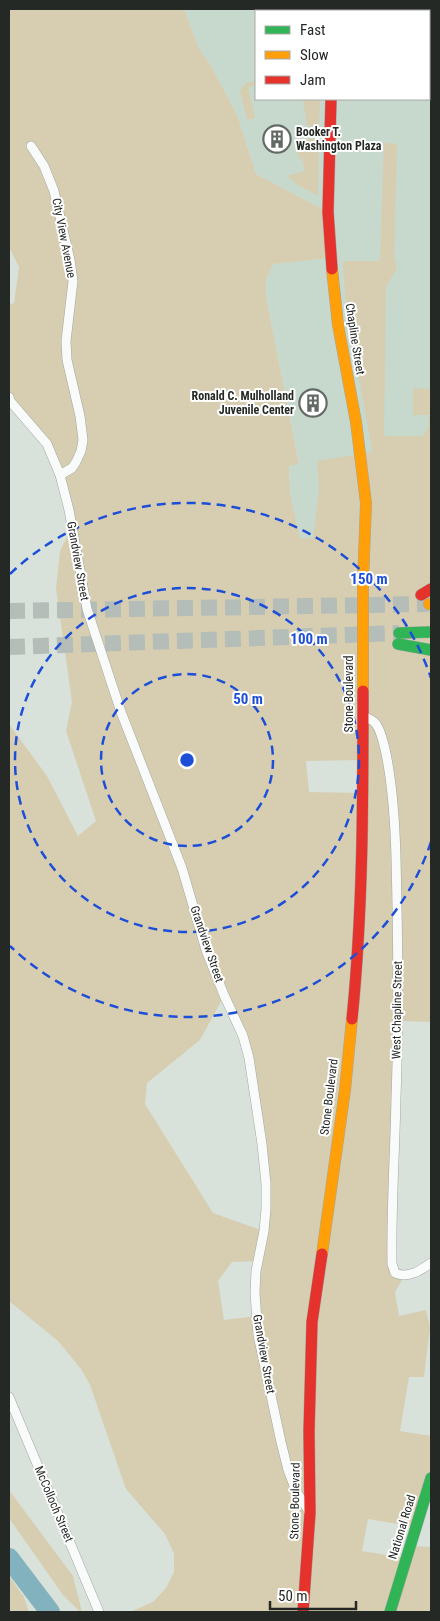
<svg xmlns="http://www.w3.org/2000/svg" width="440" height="1621" font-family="'Roboto Condensed',sans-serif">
<rect width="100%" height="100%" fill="#d8e2db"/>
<path fill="#c7d8cc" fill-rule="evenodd" d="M184,9H431V576L308,620L290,493L289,465L299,463L266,297V280L273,264L330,258L328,212L256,174L237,115L209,62L200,51ZM256,11H429V99H256Z"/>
<path fill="#d7ceb1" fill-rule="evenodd" d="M9,9H184L200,51L209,62L237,115L256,174L328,212L331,258L273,264L266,280V297L299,464L289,466L290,493L300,539L313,538L319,489L317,461L372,452C363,388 345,326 343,261H380L384,143L397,144L394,262L397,263L396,270L386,287L384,436H423L428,428L429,415H413V388L431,389V1022L398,1021L392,1264L405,1275L395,1292L399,1316L426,1310L430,1327L424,1377H409L400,1431L431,1436V1478L416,1527L368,1519L362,1551L406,1558L411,1546L431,1547V1612H130L153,1602L166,1588L174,1572V1554L165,1534L126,1489L90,1385L81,1369L58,1341L9,1301V724L47,776L78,836L96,821L66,731L72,702L56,588L60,551L72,527L54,460L9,397V305L14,303L19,267L9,247ZM363,760V793L309,792L306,761ZM224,996L249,1058L266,1209L264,1231L213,1213L145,1104L147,1083L200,1040ZM257,1261L256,1316L224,1320L218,1281L232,1262Z
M256,81V85L248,87L255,118L247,120L240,91L246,83Z
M303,99H320L319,126H307Z
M302,139H319L318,196L298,185L287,176L305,171L302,159H299L296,149H301Z
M9,1490L73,1576L82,1612H80L63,1595L9,1518Z
M9,1576L24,1597L29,1612H9Z"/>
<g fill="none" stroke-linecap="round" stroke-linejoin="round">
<path stroke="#83b2bf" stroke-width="20" d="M9,1558L50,1612"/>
<path stroke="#b4bdb7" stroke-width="16" stroke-dasharray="16 8" stroke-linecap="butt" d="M9,611L429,604
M9,647L399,633"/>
<g stroke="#a0a7a2" stroke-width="10">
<path id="street" d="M31,146L44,166L54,191L70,260L73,281L66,341L67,360L80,416L83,440L81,451L76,462L72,468L60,475
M9,397L10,401L47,444L60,475L69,510L87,609L121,712L182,868L206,950L224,995L243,1036L249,1058L262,1144L266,1184V1209L264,1231L256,1271L255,1293L258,1335L281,1442L288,1470L296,1491L310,1513
M363,717C368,718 372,719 376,724C381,731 383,741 385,749C393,785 395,821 396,858C398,938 399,1017 396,1097C395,1153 391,1208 392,1264L395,1273C408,1279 421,1270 431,1263
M9,1397L99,1612"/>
</g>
<g stroke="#a0a7a2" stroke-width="12">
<path id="fast" d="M334,9V11
M399,633L431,632
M398,644L431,650
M390,1612L431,1478"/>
</g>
<g stroke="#a0a7a2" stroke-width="12">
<path id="slow" d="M332,269L338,325L356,422L366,503L363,583V691
M429,604H431
M322,1254L345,1090L352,1019"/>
</g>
<g stroke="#a0a7a2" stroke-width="12">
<path id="jam" d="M331,99L328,212L332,269
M421,595L431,589
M352,1019C363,910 363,801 363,691
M303,1612L310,1513L309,1431L312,1322L322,1254"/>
</g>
<use href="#street" stroke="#f9fbfa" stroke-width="9"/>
<use href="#fast" stroke="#30b455" stroke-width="11"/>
<use href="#slow" stroke="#ff9f0a" stroke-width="11"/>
<use href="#jam" stroke="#e5322d" stroke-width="11"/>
</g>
<g fill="none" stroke="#1d4ed8" stroke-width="2.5" stroke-dasharray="9 6">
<circle cx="187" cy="760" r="86"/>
<circle cx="187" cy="760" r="172"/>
<path d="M431 842A257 257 0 0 1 10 946M10 574A257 257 0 0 1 431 678"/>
</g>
<defs>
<g id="building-ring" transform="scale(1.4375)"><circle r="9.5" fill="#fff" stroke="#636a65" stroke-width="1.5"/><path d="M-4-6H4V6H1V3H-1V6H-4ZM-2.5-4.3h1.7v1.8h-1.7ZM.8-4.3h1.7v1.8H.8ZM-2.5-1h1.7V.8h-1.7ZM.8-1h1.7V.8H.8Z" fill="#636a65"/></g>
</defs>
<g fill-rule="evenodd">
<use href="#building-ring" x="277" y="139"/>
<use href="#building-ring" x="313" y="403"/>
</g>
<g text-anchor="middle" stroke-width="4" stroke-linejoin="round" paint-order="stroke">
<g font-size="12" font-weight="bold" fill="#242925" stroke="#fff" text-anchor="start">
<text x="296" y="136">Booker T.<tspan x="296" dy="14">Washington Plaza</tspan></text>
<text x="294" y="400" text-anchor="end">Ronald C. Mulholland<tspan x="294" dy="14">Juvenile Center</tspan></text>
</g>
<g font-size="12" fill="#242925" stroke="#fff">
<text transform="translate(64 238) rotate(79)" y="4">City View Avenue</text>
<text transform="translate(355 339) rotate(81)" y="4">Chapline Street</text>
<text transform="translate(78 561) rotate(80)" y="4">Grandview Street</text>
<text transform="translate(349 694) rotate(-90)" y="4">Stone Boulevard</text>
<text transform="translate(207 944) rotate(71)" y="4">Grandview Street</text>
<text transform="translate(397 1010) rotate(-89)" y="4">West Chapline Street</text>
<text transform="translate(329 1097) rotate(-83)" y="4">Stone Boulevard</text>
<text transform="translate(264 1354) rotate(80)" y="4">Grandview Street</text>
<text transform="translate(295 1501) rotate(-89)" y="4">Stone Boulevard</text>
<text transform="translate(54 1504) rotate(67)" y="4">McColloch Street</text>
<text transform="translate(402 1527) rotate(-73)" y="4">National Road</text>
</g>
</g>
<circle cx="187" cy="760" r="8" fill="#1d4ed8" stroke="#fff" stroke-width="2.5"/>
<g font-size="15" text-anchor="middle" font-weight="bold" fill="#1d4ed8" stroke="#fff" stroke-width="4" stroke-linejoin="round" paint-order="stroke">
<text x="369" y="584">150 m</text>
<text x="309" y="644">100 m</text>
<text x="248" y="704">50 m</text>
</g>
<rect width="440" height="1621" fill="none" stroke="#242925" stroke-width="20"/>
<rect x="255" y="10" width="175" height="90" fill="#ffffff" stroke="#a7a9a8"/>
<rect x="265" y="26" width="25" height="8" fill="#30b455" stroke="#a7a9a8"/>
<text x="300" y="35" font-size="15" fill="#242925">Fast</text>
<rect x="265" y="51" width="25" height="8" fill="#ff9f0a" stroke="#a7a9a8"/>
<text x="300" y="60" font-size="15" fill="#242925">Slow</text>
<rect x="265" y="76" width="25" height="8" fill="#e5322d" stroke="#a7a9a8"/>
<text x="300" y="85" font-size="15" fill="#242925">Jam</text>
<path d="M270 1601v8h86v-8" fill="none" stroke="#242925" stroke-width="2.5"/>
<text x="278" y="1601" font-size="15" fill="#242925" stroke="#ffffff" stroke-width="4" paint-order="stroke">50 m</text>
</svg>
